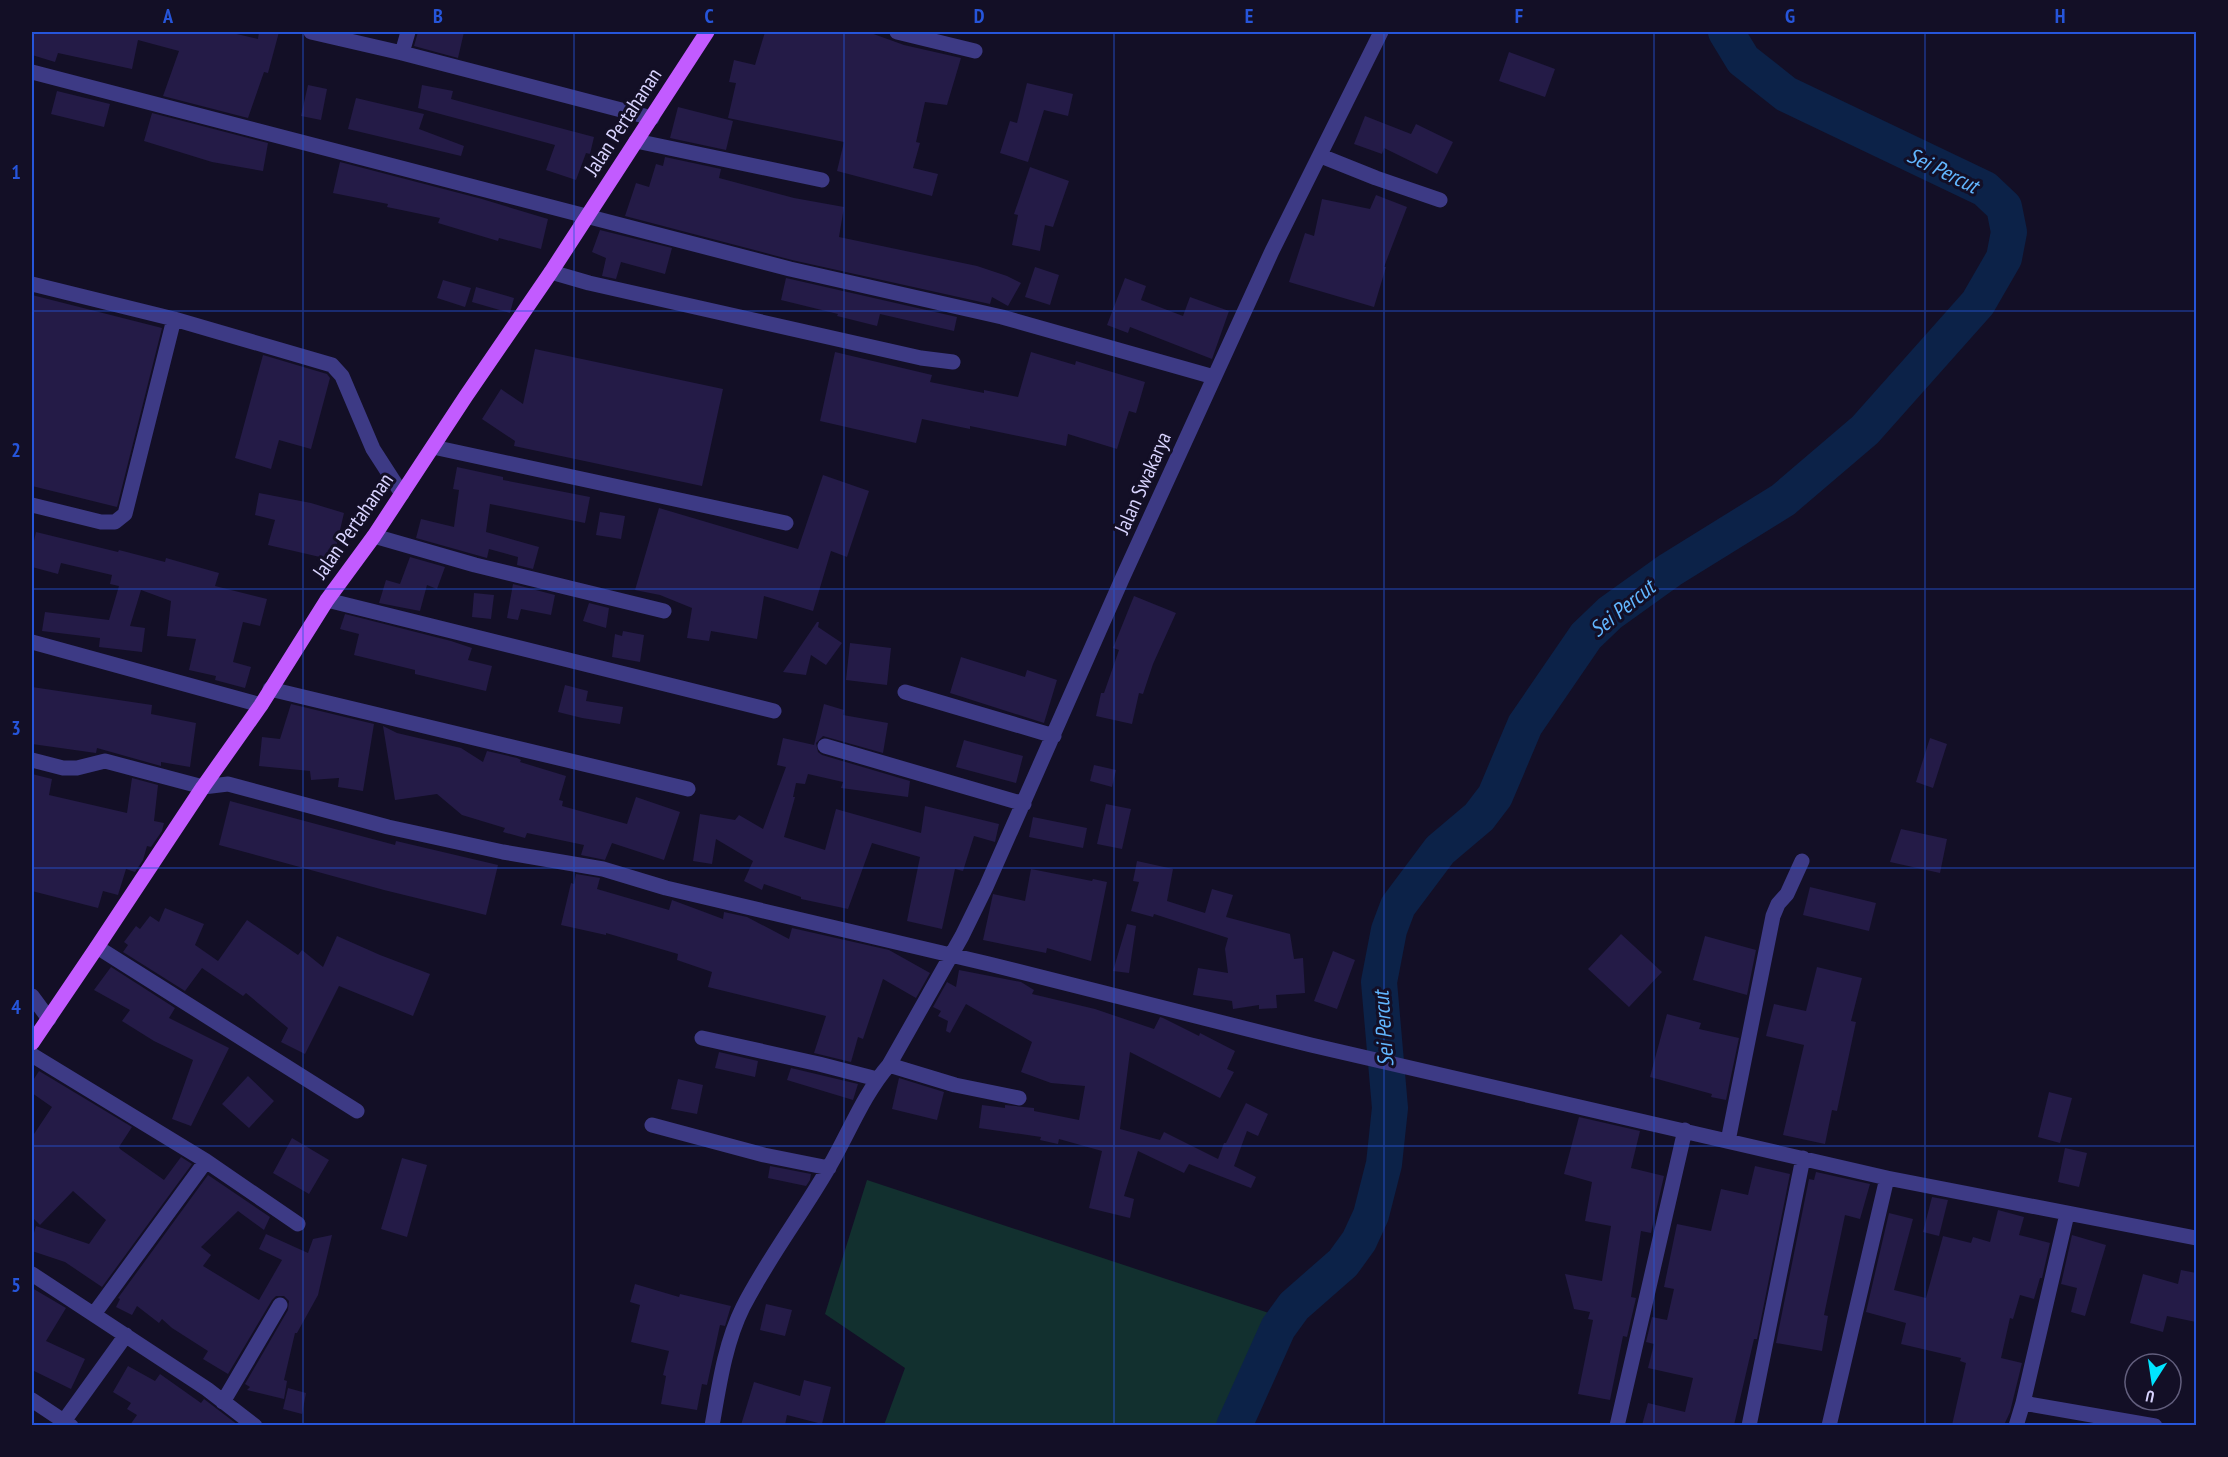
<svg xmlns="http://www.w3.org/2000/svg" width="2228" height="1457" font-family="'PT Sans Narrow',sans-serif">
<rect width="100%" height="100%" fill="#130f26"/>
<path fill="#12302f" d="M867,1180L1281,1317L1222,1425H884L905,1368L825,1314Z"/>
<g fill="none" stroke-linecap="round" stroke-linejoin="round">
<path stroke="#0c2248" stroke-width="36" d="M1234,1426L1278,1328L1294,1306L1343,1263L1359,1241L1371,1215L1384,1164L1390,1108L1379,982L1389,930L1398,906L1440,850L1479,817L1495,796L1525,725L1586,636L1610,613L1670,570L1783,500L1865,430L1978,303L2004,258L2009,232L2004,207L1985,189L1786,94L1743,60L1726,32"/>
</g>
<path fill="#241b47" d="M32,32H228L258,39L259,32H279L268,73L264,72L248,118L163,96L179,51L138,40L132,69L58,53L55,62L32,55Z
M418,32H464L458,58L414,46Z
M765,32H868L904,45L961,58L947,105L925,102L916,142L920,143L913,168L938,174L932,196L837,171L844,142L728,118L736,83L729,82L734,60L755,65Z
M1509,52L1555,69L1545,97L1499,81Z
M1027,83L1073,94L1068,116L1044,110L1028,162L1000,153L1010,121L1017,123Z
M308,85L327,89L321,120L301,116Z
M422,85L453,91L451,99L594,137L590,154L586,153L576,180L546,170L555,145L418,108Z
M57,91L110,104L104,127L51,114Z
M356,98L424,114L419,129L464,146L461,156L348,129Z
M678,107L733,121L726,150L670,138Z
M152,113L268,143L263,171L212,162L144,141Z
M1365,116L1411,134L1416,124L1453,142L1437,174L1384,148L1382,154L1354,144Z
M665,157L721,169L719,178L794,198L844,207L839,237L977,266L1007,276L1021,283L1008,306L992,297L990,304L792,260L625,216L636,183L649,187L656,164L663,166Z
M340,162L482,199L548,219L541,249L499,238L498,241L438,223L440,218L387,207L388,204L333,193Z
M1030,167L1069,181L1053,227L1045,225L1040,251L1012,245L1018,215L1014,214Z
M1376,195L1407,207L1384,267H1386L1374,307L1289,282L1305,233L1314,236L1322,199L1370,209Z
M600,230L672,248L665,274L621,262L616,279L602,276L606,258L592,252Z
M1035,267L1059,275L1050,305L1025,297Z
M786,278L957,317L954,331L880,314L877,326L837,316L838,314L781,300Z
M1125,278L1146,286L1141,300L1183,316L1190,297L1229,311L1212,359L1130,327L1128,333L1107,325Z
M443,280L471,288L465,307L437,298Z
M476,287L514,298L510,313L472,302Z
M32,295L162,328L117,507L32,486Z
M535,349L723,389L702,486L514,446L515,441L482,419L501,389L523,404Z
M835,352L932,375L930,382L984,393V390L1018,397L1031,352L1075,365L1076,361L1145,382L1136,413L1129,411L1117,449L1068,434L1066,446L970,426V429L922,419L916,443L820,421Z
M263,355L327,374L330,378L311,449L279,440L271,469L235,458Z
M457,467L503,477V480L590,497L585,523L490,504L486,532L539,547L533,569L517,565L518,557L489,549L487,558L416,538L421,519L454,527L459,490L453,489Z
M823,475L869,491L847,557L831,551L813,611L764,596L757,639L711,631L709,641L687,638L692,608L660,595L635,590L659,508L798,549Z
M259,493L311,503L344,513L333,560L268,545L275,520L255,515Z
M600,512L625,516L621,539L596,535Z
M36,532L118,552L119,550L165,562L166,558L219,573L215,586L267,599L260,626L243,622L233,662L251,667L245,688L215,680L216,676L189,670L196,639L167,636L171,601L141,590L130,626L145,628L142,652L99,647L100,638L42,631L45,612L109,620L119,586L110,584L112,575L61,563L58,574L32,567V549Z
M410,557L445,567L437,589L427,585L420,611L379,603L386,580L400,584Z
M513,584L555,595L551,615L521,609L518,620L507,618Z
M474,593L494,595L491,619L472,617Z
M1134,596L1176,613L1153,664L1143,694L1139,693L1132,724L1096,716L1101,693H1104L1119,650L1113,648Z
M589,603L609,608L606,628L583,621Z
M345,614L451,641L472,648L468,660L492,666L486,691L415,674V670L354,655L359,634L340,629Z
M817,622H819L818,627L842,643L826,665L811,655L806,675L783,672Z
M623,631L644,635L640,662L612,657L615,634L622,636Z
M850,643L891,648L887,685L846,680Z
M961,657L1025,677L1027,670L1057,680L1044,723L950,693Z
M565,685L588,691L586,701L623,707L620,724L582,718L558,712Z
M32,687L152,705L151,714L196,723L190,767L161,762V766L97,748L96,753L32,744Z
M291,704L374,724L363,791L338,787L339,778L311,780L310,771L259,766L262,737L280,739Z
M824,704L844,710L843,715L888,723L883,753L823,736L816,743L818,752L822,755L910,781L908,797L841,788L843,782L808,774L805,784L796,783L793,797H795L784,837L825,850L836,809L921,833L925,806L999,824L995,842L974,836L963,871L955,869L942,929L907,921L920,857L872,843L848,909L801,899V897L764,884L762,890L744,881L753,861L716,839L712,864L693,861L700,814L735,820L739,815L763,829L786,767L777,765L783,738L814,745Z
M383,726L397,733L461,748L483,762L487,751L517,758L521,760L520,762L566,776L559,800L563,801L562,806L627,824L636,797L680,812L664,860L612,843L605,860L581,855L584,845L527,833L525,838L503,832L505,828L462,815L437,794L395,800Z
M1930,738L1947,744L1933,788L1916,782Z
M964,740L1023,756L1016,783L956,767Z
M1094,765L1116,770L1112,787L1090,781Z
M32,774L52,779L49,795L127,813L132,778L158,785L154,821L164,823L162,831L151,847L147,846L143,860L135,872L126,869L118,895L103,891L98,908L32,891Z
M230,801L395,845L396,841L498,865L486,915L384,890L219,845Z
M1106,804L1131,809L1122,849L1097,844Z
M1033,817L1087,828L1083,848L1029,837Z
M1901,829L1947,839L1940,873L1890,862Z
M1137,861L1173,869L1167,901L1205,913L1212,889L1233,895L1226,917L1290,934L1294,959L1303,958L1305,993L1276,995L1277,1008L1259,1009V1005L1233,1009L1232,1001L1193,995L1198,968L1228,973L1225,949L1228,938L1154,914L1153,917L1131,911L1139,882L1133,881Z
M1031,869L1092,881L1093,879L1107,882L1091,961L1047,948L1046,953L983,940L993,894L1025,901Z
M576,874L600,878L597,889L669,910L672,900L723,919L724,912L747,917L789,939L792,928L889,950L930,973L916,998L883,979L863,1039L858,1037L851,1062L814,1053L826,1016L708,987L712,972L677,960L678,954L606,933V935L561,925L571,883L574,884Z
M1810,887L1876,903L1869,931L1803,915Z
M165,908L204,924L195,945L218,961L247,920L298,955L302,950L323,967L337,936L380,955L430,974L413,1016L339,986L305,1054L281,1042L288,1028L246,993L243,996L202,968L185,991L123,952L128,945L124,942L136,926L140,929L150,916L159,922Z
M1127,924L1136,926L1129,973L1113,971Z
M1621,934L1662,972L1629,1007L1588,969Z
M1705,936L1756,950L1747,995L1693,980Z
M1333,951L1355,960L1337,1009L1314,1001Z
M111,967L175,1008L169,1018L229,1048L191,1126L172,1119L193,1060L154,1041L122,1021L130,1010L94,990Z
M1817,967L1862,978L1851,1021L1856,1022L1837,1111L1832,1110L1825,1144L1783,1135L1804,1045L1766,1036L1774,1004L1806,1011Z
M959,970L1021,982L1034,990L1032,994L1095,1009L1154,1029L1160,1017L1163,1018L1199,1036L1200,1033L1235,1051L1227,1069L1234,1072L1220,1098L1130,1052L1120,1129L1160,1140L1164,1132L1218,1159L1224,1143H1226L1246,1103L1268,1114L1258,1136L1247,1131L1234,1166L1256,1177L1251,1188L1189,1164L1184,1173L1138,1151L1124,1196L1134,1199L1130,1218L1089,1208L1102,1151L1059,1139L1058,1144L1040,1140L1041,1137L979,1128L982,1105L1005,1108V1105L1034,1108V1111L1079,1120L1085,1086L1051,1083L1021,1072L1032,1042L966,1004L950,1033L946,1031L948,1021L938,1016L941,1011L933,1007L947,982L956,987Z
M1667,1014L1701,1023L1699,1029L1739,1038L1726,1100L1711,1097L1712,1094L1650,1077Z
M719,1052L758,1061L755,1077L715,1068Z
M791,1068L858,1084L853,1100L787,1080Z
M39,1071L132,1127L119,1147L120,1149L164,1180L181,1157L192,1164L102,1287L65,1262L32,1251V1240L36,1226L89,1244L106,1220L73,1191L40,1225L32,1217V1137L52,1107L32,1093V1082Z
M248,1076L274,1101L249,1128L222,1104Z
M899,1078L944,1092L937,1120L892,1109Z
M678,1079L703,1085L697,1114L671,1109Z
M2049,1092L2072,1098L2060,1143L2038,1137Z
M1579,1117L1640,1131L1631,1168L1664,1176L1651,1233L1641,1231L1631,1297L1636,1298L1627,1337L1623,1336L1610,1400L1578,1394L1593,1320L1588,1319L1590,1312L1574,1309L1565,1274L1602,1281L1611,1226L1585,1221L1592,1182L1564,1174Z
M292,1138L329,1160L309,1194L273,1173Z
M2065,1148L2087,1153L2079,1187L2058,1182Z
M402,1158L427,1165L407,1237L381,1229Z
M770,1166L811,1174L810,1180L806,1186L768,1178Z
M1755,1166L1790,1174L1757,1339H1754L1734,1425H1642L1648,1403L1685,1412L1693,1378L1648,1368L1654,1344L1646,1342L1652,1317L1667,1320L1674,1289L1664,1287L1677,1224L1711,1231L1721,1189L1748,1195Z
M1816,1172L1870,1184L1860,1219L1845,1215L1824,1315L1828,1316L1822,1351L1776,1343L1809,1179L1814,1180Z
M208,1175L270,1217L264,1230L238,1211L201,1247L211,1255L203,1266L259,1300L282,1260L259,1249L266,1234L308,1253L313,1239L332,1235L318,1295L297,1333H295L284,1380L287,1381L284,1399L247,1390L250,1387L245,1384L288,1310L289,1301L284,1296H276L272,1300L228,1374L203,1359L208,1351L172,1328L162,1319L159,1323L137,1306L132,1315L116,1307L120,1299L118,1298Z
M1932,1197L1948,1200L1939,1236L1923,1232Z
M1998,1210L2024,1217L2019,1235L2050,1243L2042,1278H2040L2034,1299L2020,1295L2013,1319L2010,1318L2001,1358L2022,1363L2010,1412L2004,1425H1952L1966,1363L1960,1361L1961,1358L1901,1344L1906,1323L1866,1312L1889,1213L1913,1219L1894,1290L1926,1298L1943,1236L1971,1243L1973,1237L1990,1242Z
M2072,1235L2106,1245L2085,1316L2071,1312L2077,1288L2061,1284Z
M2181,1270L2196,1273V1322L2167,1316L2163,1332L2130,1323L2143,1274L2178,1284Z
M635,1284L679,1297L680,1294L731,1306L725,1326L720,1325L707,1385L702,1384L697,1410L661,1404L666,1376L663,1375L669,1351L631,1342L640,1305L630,1302Z
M32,1288L66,1308L46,1341L85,1359L71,1389L32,1370Z
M766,1304L792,1310L785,1336L760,1330Z
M128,1366L155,1381L160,1374L201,1403L204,1399L238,1425H130L137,1415L127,1409L131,1403L113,1392Z
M804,1380L831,1387L822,1424L787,1415L785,1425H741L754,1382L800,1396Z
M288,1388L306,1393L302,1414L283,1409Z"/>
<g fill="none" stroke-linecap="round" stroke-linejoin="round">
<path stroke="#3d3a85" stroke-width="15" d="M311,32L402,53L652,118
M897,32L975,51
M402,53L408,32
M32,72L790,269L1002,317L1214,377
M636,141L822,180
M1321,156L1376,178L1440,200
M551,272L589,283L921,358L953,362
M32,284L174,319L332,365L342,376L373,449L402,494
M433,447L786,523
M32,505L101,522H115L125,514L174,319
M374,536L475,565L664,611
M327,600L774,711
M32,642L261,705
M270,689L688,789
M905,692L1054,736
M825,746L1024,804
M32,760L63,768H77L105,761L203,787L228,784L388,827L503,852L603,869L666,888L989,964L1311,1045L1887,1178L2196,1238
M97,947L357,1111
M32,996L49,1019
M702,1038L819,1064L877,1079
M32,1055L206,1161L298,1224
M889,1065L955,1085L1019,1098
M652,1125L764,1155L829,1168
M1728,1141L1773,916L1778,904L1787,894L1802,861
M32,1274L207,1389L255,1426
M94,1314L206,1161
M32,1400L71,1426
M223,1402L280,1305
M2023,1403L2155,1426
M64,1421L126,1335
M712,1426C719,1386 725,1343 743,1307C768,1258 802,1214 829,1167C849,1133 863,1095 889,1065L962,936L986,887L1122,579L1272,251L1381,32
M1617,1426L1685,1130
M1749,1426L1803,1158
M1829,1426L1887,1178
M2016,1426L2023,1403L2067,1214"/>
<path stroke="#c25bff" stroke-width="15" d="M32,1043L97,947L203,787L261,705L327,600L374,536L466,396L551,272L707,32"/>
</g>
<path fill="none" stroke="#2655da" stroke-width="1.5" stroke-opacity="0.55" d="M303,32V1426M574,32V1426M844,32V1426M1114,32V1426M1384,32V1426M1654,32V1426M1925,32V1426M32,311H2196M32,589H2196M32,868H2196M32,1146H2196"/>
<g text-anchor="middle" stroke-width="6" stroke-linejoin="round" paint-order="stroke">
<g font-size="21" fill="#d9d4ff" stroke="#130f26">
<text transform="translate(623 122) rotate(-57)" y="7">Jalan Pertahanan</text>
<text transform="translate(1143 483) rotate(-66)" y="7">Jalan Swakarya</text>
<text transform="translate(353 526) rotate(-55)" y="7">Jalan Pertahanan</text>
</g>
<g font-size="22" font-style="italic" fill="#62b6ff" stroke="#130f26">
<text transform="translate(1943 170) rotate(26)" y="8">Sei Percut</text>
<text transform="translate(1622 608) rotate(-39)" y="8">Sei Percut</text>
<text transform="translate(1383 1029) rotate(-94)" y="8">Sei Percut</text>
</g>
</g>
<rect width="2228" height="1457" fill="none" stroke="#130f26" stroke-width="66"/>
<g transform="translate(2153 1382) rotate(192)"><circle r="28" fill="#130f26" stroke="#625e7d" stroke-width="1.5"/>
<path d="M0-4.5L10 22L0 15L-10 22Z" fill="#00e5ff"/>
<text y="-9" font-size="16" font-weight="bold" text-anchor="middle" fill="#d9d4ff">U</text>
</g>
<rect x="33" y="33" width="2162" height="1391" fill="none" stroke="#2655da" stroke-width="2"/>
<g font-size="20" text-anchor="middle" font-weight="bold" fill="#2655da">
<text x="168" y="23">A</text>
<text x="438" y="23">B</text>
<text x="709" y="23">C</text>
<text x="979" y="23">D</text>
<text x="1249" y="23">E</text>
<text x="1519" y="23">F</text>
<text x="1790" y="23">G</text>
<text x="2060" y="23">H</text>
<text x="16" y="179">1</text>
<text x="16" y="457">2</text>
<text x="16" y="735">3</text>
<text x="16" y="1014">4</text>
<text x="16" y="1292">5</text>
</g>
</svg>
